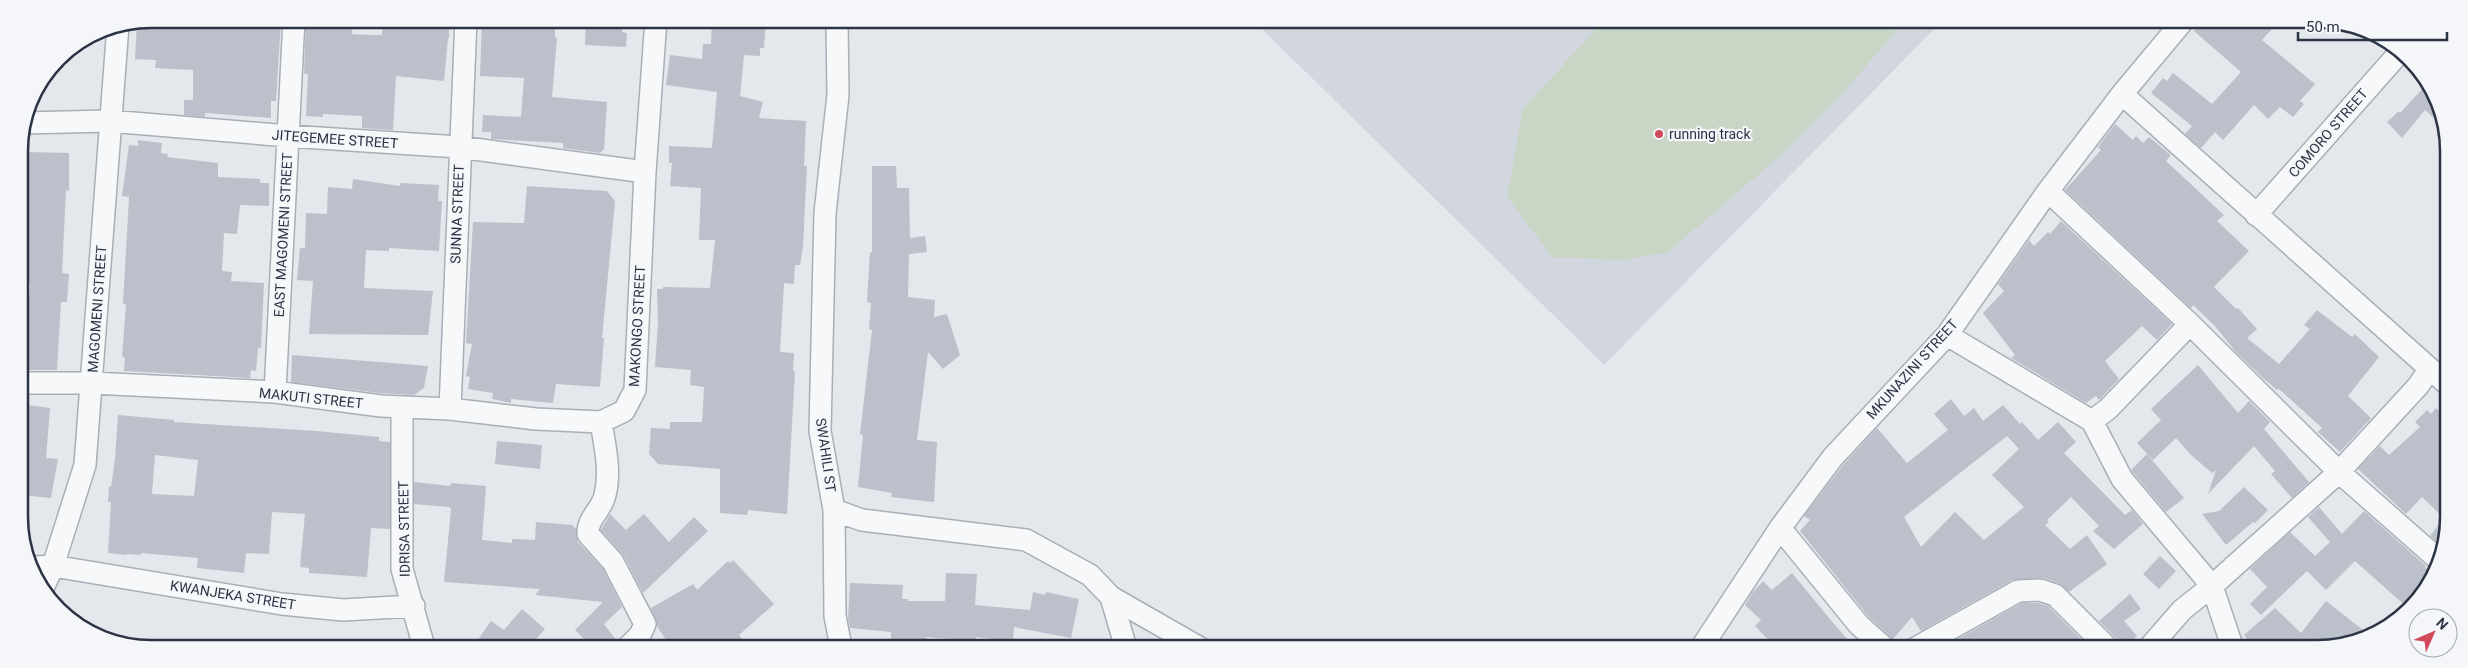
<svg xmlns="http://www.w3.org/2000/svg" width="2468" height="668" font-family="Roboto,sans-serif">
<rect width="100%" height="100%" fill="#e4e7ec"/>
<path fill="#d2d6de" d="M1253,20L1942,21L1604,365Z"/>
<path fill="#c9d6c5" d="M1604,20L1904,21L1848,87L1775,160L1668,252L1624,260L1552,257L1507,197L1523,109Z"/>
<path fill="#bbc0ca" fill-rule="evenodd" d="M150,19H281L276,101H271V118L205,113V117L184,115V100H193V70L155,68L156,60L135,59L137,21Z
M306,19H353L352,34L368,35H382L383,19H449V38H448L444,81L396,76L393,130L362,128V116L323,114V117L306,116L308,74H304Z
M482,19L535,23V19H555V37L557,38L552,97L607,102L604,149L600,153L563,148V143L491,139V132H482L483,115L521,117L524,78L480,76Z
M586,19H623L622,32L627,33L626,47L585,45Z
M712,19H766L764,48H760V56L744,55L740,96L763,102L759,118L806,121L804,166H807L803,246L800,265H795L794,284L784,283L780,352L794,353L793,371H795L787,514L748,510L747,515L720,513V469L658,464L649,454L651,428L670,429V422H702L704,387L690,385L691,370L655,367L658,323L657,289H663V287L710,288L715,240H699L701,188L670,186L672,163H669V146L712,148L717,92L666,85L670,55L702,59L703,44H711Z
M2204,21H2279L2262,40L2315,84L2300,101L2304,104L2293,117L2280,107L2268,119L2254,105L2223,140L2215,132L2201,148L2185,134L2192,126L2151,93L2163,78L2167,81L2173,73L2212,104L2241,72L2194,31Z
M2426,85L2447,125V130L2425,110L2402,138L2387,122L2399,111L2400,113Z
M2115,124L2133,140L2136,136L2143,143L2149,137L2171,155L2166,161L2224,215L2217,221L2249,251L2214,287L2236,309L2238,308L2257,329L2247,338L2279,364L2310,329L2304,325L2317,310L2352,337L2355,334L2379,357L2348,396L2371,418L2340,452L2318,432L2322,428L2279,389L2277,390L2263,378L2236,352L2214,325L2193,305L2191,308L2065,190L2101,150L2098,147Z
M138,140L162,143L161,153L168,154L167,157L218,163V177L260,179V183H269V206L240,205L237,234L224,233L222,271L232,272L231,281L264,283L261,348H258L256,371L251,370L250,378L124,371L125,358L122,357L126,304H123L129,197L122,196L129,145L138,146Z
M26,152L69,153V191L66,190L62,273L69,274L67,302H61L57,370H26L27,351H20V316H28L30,284L20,283L19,196H25Z
M872,166H896L897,188H909L910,238L925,236L927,252L909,254L908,297L935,300L934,317L947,314L960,355L943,369L928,352L917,440L937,442L934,502L891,497L892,493L858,487L863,435L860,434L872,330L869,329L871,303L867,302L870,252L872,253Z
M353,179L400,186V183L439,185L438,201H442L439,251L389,248V251L366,250L364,288L433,291L428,335L309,334L313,281L297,280L300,248H305L306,213L327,214L328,187L352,189Z
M527,186L607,191L615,201L602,338H604L600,387L556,384L553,403L511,399V403L492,399L493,393L468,389L470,377L466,376L472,344L466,343L473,222L524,223Z
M2061,221L2172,324L2157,340L2142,326L2105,361L2119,379L2099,400L2096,396L2086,403L2011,358L2015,355L1983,313L2004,291L1998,284L2029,240L2034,246L2048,232L2050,234Z
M292,355L428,366L424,388L414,395L380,393L291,382Z
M2198,365L2238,413L2249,401L2270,422L2264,429L2309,482L2292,498L2271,474L2275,471L2254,446L2208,494L2216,470L2212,473L2191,455L2176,438L2153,460L2137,443L2161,420L2151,409Z
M1951,399L1964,416L1974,408L1983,421L2003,405L2020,424L2022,422L2038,440L2058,422L2076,442L2064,453L2125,515L2132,510L2143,524L2114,549L2093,531L2099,526L2071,497L2047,520L2049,522L2045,525L2070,549L2087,535L2107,564L2069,592L2059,583L2044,578L2012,580L1921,631L1912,617L1893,639L1868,616L1800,531L1810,520L1804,516L1843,465L1877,428L1907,463L1948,430L1934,414ZM2007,436L2019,449L1992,475L2024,507L1984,540L1955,512L1921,547L1904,517Z
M21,404L50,408L46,458L58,459L51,498L21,495Z
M2436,408L2447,419V446L2439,454L2447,460V539L2442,546L2430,536L2444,518L2422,497L2406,514L2358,469L2380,446L2389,455L2420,427L2415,422L2427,410L2431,414Z
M118,415L174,420V422L316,431L379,437V441L390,442V529L371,528L367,577L309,573V568L300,567L305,514L272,512L269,554L246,553L244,573L197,568L198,558L141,553V555L127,554V555L108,553L111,502H108L109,486L111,487L115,459ZM155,455L198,460L194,496L152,494Z
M497,441L542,445L540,469L495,464Z
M2147,454L2184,498L2166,512L2131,470Z
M414,482L450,486L451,483L486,486L482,540L512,543V539L535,540L536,522L572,525L576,529L578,542L603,569L622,607L604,624L616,640L608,647H592L575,630L603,602L535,595L540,589L444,582L451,509L449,507L414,504Z
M2244,487L2268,510L2255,523L2253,522L2226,545L2202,514L2219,511Z
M2319,507L2342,534L2364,511L2426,566L2425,567L2434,576L2418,592L2421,596L2410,610L2355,561L2326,590L2307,571L2261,615L2250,604L2267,587L2250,569L2290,532L2315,556L2330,542L2308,517Z
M610,514L626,530L644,514L669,542L694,517L708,531L643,593L624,556L601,530Z
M2160,556L2176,571L2159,589L2143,574Z
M733,560L774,604L739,635L750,647H671L658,628L651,608L693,584L697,590L728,561L730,563Z
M946,573L977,574L975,605L1030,610L1033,592L1045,595L1046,592L1079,599L1071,638L1014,627L1013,641L976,637V641L926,637L930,648H912L909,639H891V632L850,628L848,618L850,583L903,585L902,599H908V601H945Z
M1792,573L1834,624L1855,648H1776L1755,626L1761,620L1745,605L1753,592L1763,581L1772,590Z
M2130,594L2141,609L2124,621L2137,636L2121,649L2118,640L2099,621Z
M2326,601L2372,637L2326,649H2256L2244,635L2275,608L2301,633Z
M2022,603H2038L2048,606L2091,649H2035L2028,639L2015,649H1940Z
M522,609L545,629L529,647H473L491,621L504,630Z"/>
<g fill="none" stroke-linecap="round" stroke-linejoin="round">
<g stroke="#a9aeb7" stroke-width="24">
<path id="street" d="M837,20L838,95L825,213L820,431L834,510L862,520L1026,540L1090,575L1111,597L1126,648
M2122,94L2447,384
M23,123L109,121L288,136L459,147L645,172
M2048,191L2190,324L2339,472L2440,561
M2256,215L2400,52
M1947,335L2092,421L2108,409L2190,324
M20,383H92L275,392L381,406L450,409L536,419L601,422L624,411L635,390L645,172L656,19
M275,392L294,19
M402,408V569L424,647
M450,409L466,19
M2092,421L2122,479L2212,586L2233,649
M601,422C605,447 611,471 605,495C602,510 587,518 588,534L613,562L645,624L640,635L628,647
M834,510L835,616L841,647
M1780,528L1859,625L1886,649
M34,567L53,566L282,604L343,610L414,606
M44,586L53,566L85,465L118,25
M1111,597L1200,648
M1701,648L1780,528L1833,457L1947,335L2048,191L2122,94L2183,21
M1914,649L2018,591L2040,590L2055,595L2109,649
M2148,649L2182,610L2212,586L2339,472L2418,386L2429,370"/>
</g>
<use href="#street" stroke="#f7f8fa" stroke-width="21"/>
</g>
<circle fill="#d1495b" stroke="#f4f6f9" stroke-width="2" cx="1659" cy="134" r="5"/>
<g text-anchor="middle" stroke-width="4.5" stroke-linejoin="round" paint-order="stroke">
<g font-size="14" fill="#2b3445" stroke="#f4f6f9">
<text transform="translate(2328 133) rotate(-49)" y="5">COMORO STREET</text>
<text transform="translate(335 139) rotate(4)" y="5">JITEGEMEE STREET</text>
<text transform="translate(457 214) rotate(-88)" y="5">SUNNA STREET</text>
<text transform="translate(283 235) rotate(-87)" y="5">EAST MAGOMENI STREET</text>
<text transform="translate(97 309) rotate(-86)" y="5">MAGOMENI STREET</text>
<text transform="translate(637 326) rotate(-87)" y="5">MAKONGO STREET</text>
<text transform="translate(1912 369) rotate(-48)" y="5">MKUNAZINI STREET</text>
<text transform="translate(311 398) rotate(6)" y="5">MAKUTI STREET</text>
<text transform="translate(826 455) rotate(82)" y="5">SWAHILI ST</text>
<text transform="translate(404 529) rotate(-91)" y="5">IDRISA STREET</text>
<text transform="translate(233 595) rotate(9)" y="5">KWANJEKA STREET</text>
</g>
<g font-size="14" fill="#2b3445" stroke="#f4f6f9" text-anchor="start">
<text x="1669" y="139">running track</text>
</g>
</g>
<path d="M0 0H2468V668H0ZM151 28H2317A123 123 0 0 1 2440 151V517A123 123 0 0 1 2317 640H151A123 123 0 0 1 28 517V151A123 123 0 0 1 151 28Z" fill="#f4f6f9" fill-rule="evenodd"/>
<path fill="none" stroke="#2b3445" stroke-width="2.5" d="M151 28H2317A123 123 0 0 1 2440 151V517A123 123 0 0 1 2317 640H151A123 123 0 0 1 28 517V151A123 123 0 0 1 151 28Z"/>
<g transform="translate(2433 633) rotate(45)"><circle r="24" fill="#f4f6f9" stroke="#a4a8b1"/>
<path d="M0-4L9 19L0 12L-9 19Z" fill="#d1495b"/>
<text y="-8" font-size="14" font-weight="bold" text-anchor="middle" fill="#2b3445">N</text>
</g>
<path d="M2298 32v8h149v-8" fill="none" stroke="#2b3445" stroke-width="2.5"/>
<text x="2306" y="32" font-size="15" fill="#2b3445" stroke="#f4f6f9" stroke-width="4" paint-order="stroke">50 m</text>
</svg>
